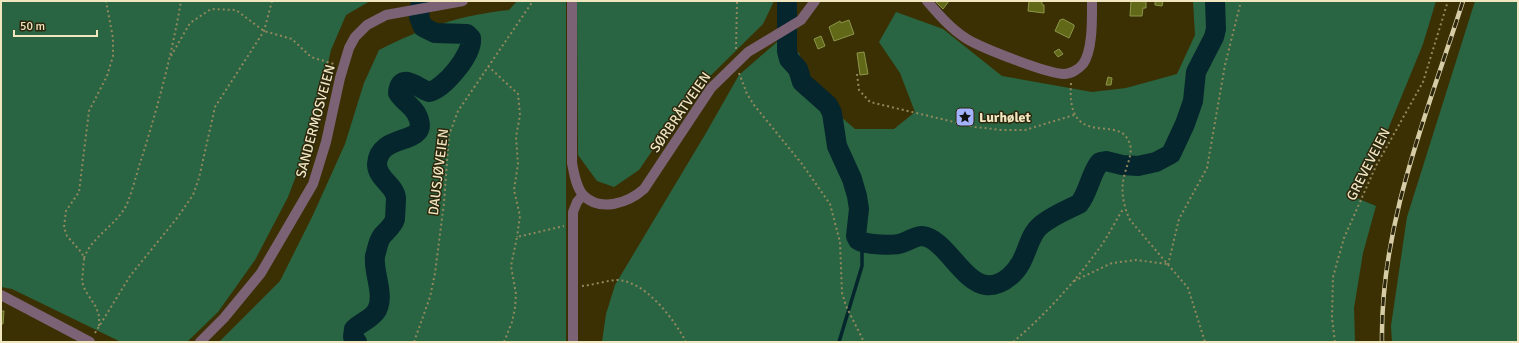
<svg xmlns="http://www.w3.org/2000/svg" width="1519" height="343" font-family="Signika,sans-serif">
<rect width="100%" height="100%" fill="#3b3004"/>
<path fill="#296542" d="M1,1H370L346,15L331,50L312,134L288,197L255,260L218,312L187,342H121L12,289L1,287Z
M517,1H566V342H219L280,281L313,215L345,144L364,83L379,50C422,28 461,15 509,10Z
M577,1H774L763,24L690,96L639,170L614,187L597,181L578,155Z
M1193,1H1436L1423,44L1380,149L1352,196L1376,206L1363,253L1354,308L1355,342H602L606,314L615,285L706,133L739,75L777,42L799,53L811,91L855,129H894L915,112L900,73L879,42L896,12L943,29L1002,76L1092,92L1126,88L1177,74L1195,35Z
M1475,1H1518V342H1392L1391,326L1407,217Z"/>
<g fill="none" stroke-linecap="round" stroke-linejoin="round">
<path stroke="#05262d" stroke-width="3.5" d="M839,342L862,266V243"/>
<path stroke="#05262d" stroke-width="20" d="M787,1V51L789,59L798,69L802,82L828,105L832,113L837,146L852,179L857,196L859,209L856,236L858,240C865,245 895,246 902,243C909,241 915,236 922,236C945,238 962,282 986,285C995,286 1002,283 1009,277C1028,262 1026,238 1040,226C1050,217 1066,210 1079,204C1089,192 1090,174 1100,162L1106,161L1122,165L1138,166L1156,162L1171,154L1185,124L1193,101L1196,72L1214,37L1216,29L1215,1
M357,342L353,337L354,329C361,322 372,319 377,310C385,294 373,273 375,256C377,250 378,241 382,236C386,231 393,226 395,219C395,218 396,201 396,198C395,185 377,179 377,164C379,130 435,148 416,113C411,105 403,101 398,93C400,70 419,89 429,92C444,89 473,54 471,38L467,34L435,33L423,27L419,17L421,1"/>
</g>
<path fill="#616919" stroke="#8c9549" d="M935,1H949L943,9Z
M1029,1H1042V5H1044V13L1028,11Z
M1131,1H1146V8H1143L1142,16H1130Z
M1155,1H1163L1162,6L1155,5Z
M1063,19L1074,25V27L1069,38L1055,31L1060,20Z
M849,20L854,34L834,41L829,27L840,21L841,23Z
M821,36L825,46L818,49L814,39Z
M1059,49L1063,54L1058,57L1054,52Z
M864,52L868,74L860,75L857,53Z
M1108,77L1112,78L1111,85H1106Z
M1,311H4L3,324H1Z"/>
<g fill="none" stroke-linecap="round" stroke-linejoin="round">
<path stroke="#92885e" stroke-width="2" stroke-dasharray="2 3" stroke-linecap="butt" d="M736,49L737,1
M171,56L190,23L211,9L236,10L264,31L292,39L311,57L334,64
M488,66L518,94L520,115L516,137L518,164L514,190L520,216L517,237
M739,73L747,94L754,105L802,164L830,204L840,242L842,293L846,306L864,342
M857,74L859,90L870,102L975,127L1002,130H1025L1074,115
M1071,83C1066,148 1114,117 1127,138C1135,150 1128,161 1125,173C1120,189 1123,205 1130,220L1188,288L1205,342
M84,258C93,235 117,225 127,204C133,189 137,172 142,157C158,106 172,54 181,1
M1168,265L1179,219L1207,168L1225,65L1241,1
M1074,281L1112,263L1136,260L1167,264
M582,286C593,285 605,281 616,280C645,280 674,319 686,342
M99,326V316L96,307L85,290L82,282L84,259L82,253L67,236L64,227L66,211L79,192L89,111L107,76L113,56V38L106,1
M95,333L130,276L177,218L193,195L199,178L215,107L264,31L272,1
M414,342L430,297L435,273L444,203L449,135L458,111L533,1
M504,342L512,322L515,308L516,294L511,266L517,237L564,226
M1013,342C1045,315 1074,283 1098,250C1108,237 1115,221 1124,208
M1335,342L1332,318L1333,277L1344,238L1376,166L1423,82L1448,1"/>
<path stroke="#7c6275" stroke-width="10" d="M573,342V212L577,202L583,195"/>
<path stroke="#7c6275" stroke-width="10" d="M572,1V163C574,173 576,188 584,196C601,212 628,203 644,189L711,88L748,52L801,20L815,1
M927,1C939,15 951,29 967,39C982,48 1048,74 1064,74C1071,74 1079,69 1083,64C1093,50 1092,18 1092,1
M1,295L90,342
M200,342L224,318L261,273L313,184L326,142L340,78L349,48L355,37L367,25L386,15L463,1"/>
<g stroke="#d6cca5" stroke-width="4.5">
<path id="rail" d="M1382,342C1380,224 1428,111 1463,1"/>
</g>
<use href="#rail" stroke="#2d270e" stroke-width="3" stroke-dasharray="9" stroke-linecap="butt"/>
</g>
<defs>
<g id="sight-square" transform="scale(1)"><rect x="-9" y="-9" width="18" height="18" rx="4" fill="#a3b2fd" stroke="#2d270e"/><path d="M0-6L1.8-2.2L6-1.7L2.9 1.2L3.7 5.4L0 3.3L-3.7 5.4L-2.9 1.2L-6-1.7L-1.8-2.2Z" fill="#111"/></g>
</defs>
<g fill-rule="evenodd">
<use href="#sight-square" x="965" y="117"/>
</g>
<g text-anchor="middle" stroke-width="3" stroke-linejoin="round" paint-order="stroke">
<g font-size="14" fill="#f0e6c0" stroke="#2d270e">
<text transform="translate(680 112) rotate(-55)" y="5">SØRBRÅTVEIEN</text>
<text transform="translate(315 121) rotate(-75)" y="5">SANDERMOSVEIEN</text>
<text transform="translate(1368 164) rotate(-63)" y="5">GREVEVEIEN</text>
<text transform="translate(438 172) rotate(-83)" y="5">DAUSJØVEIEN</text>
</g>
<g font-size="14" font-weight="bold" fill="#f0e6c0" stroke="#2d270e" text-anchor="start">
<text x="979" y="122">Lurhølet</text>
</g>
</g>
<rect width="1519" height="343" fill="none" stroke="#f0e6c0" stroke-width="4"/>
<path d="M14 30v6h83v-6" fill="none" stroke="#f0e6c0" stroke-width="2"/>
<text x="20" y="30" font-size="12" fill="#f0e6c0" stroke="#2d270e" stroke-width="3" paint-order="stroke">50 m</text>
</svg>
